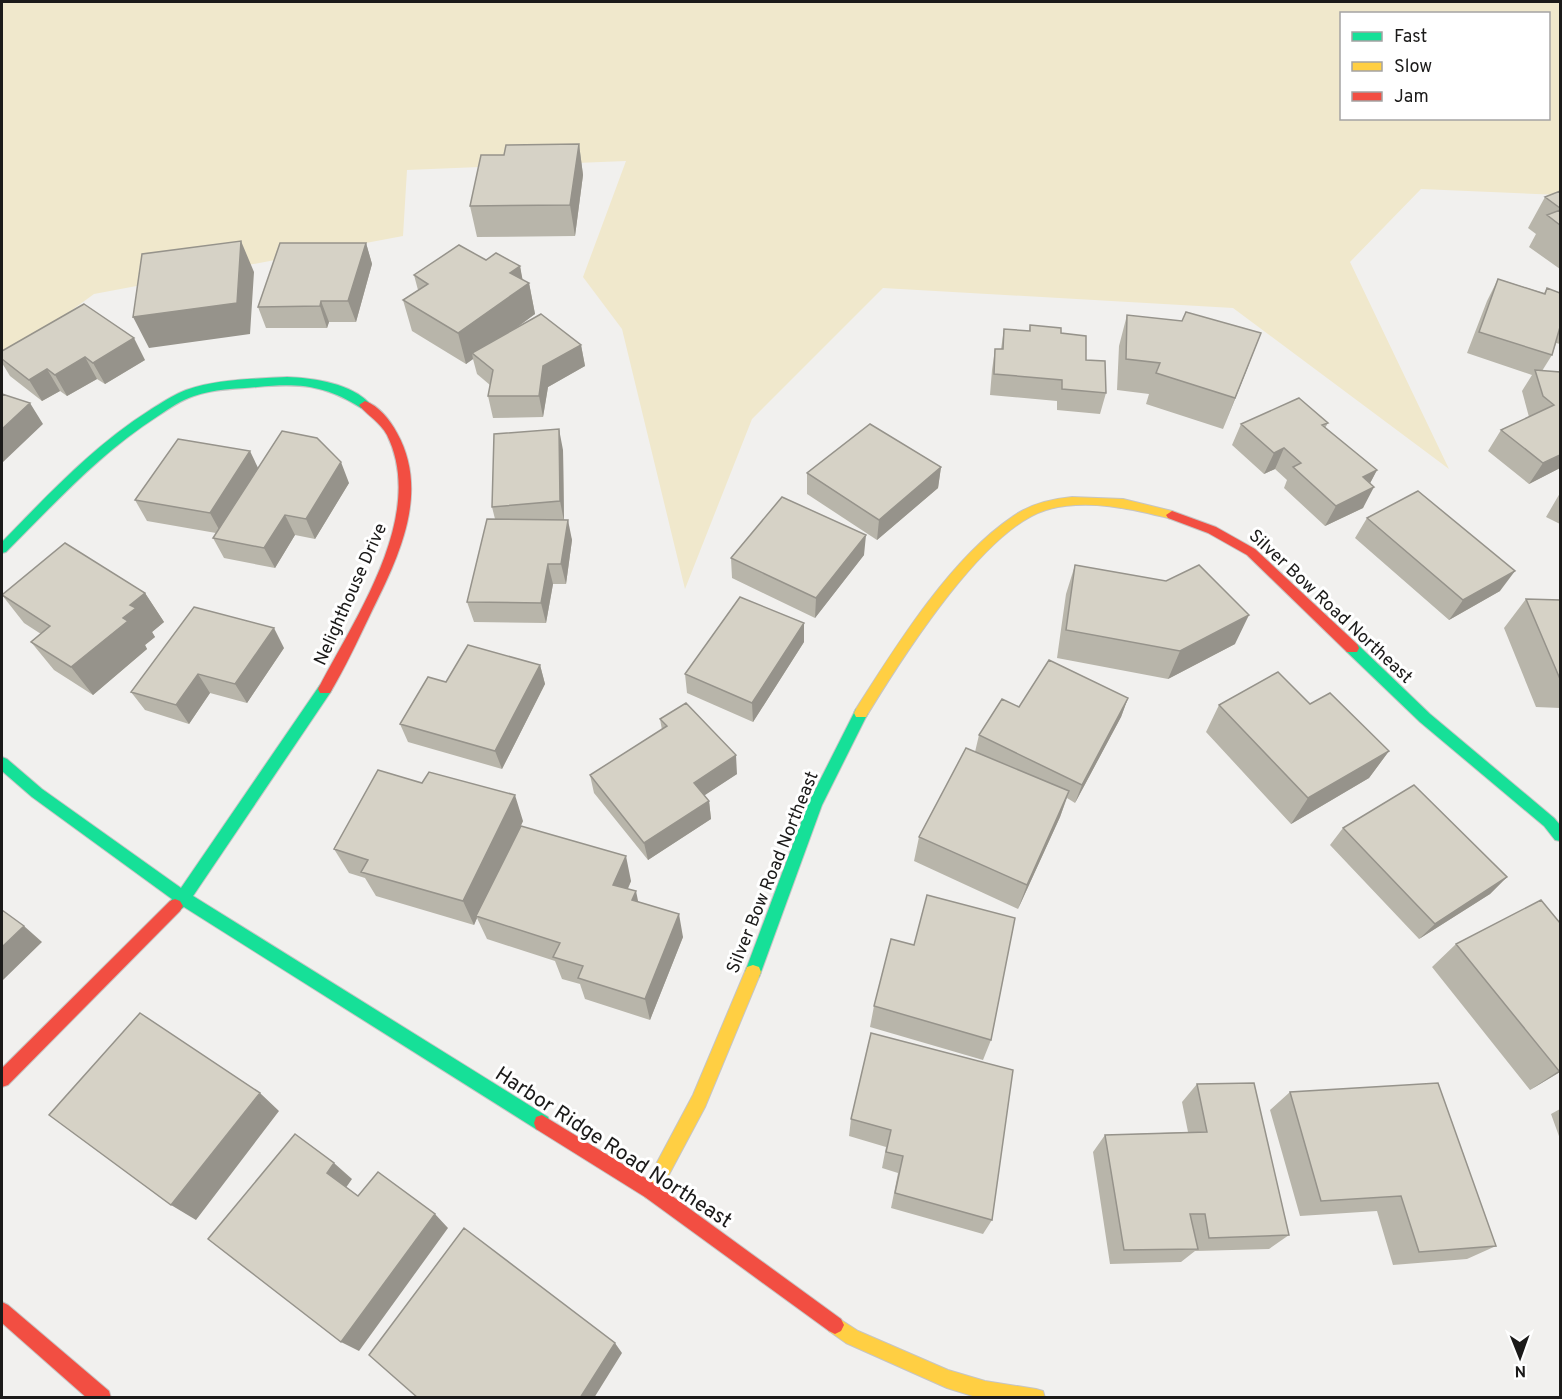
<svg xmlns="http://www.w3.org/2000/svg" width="1562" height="1399" font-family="Overpass,sans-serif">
<rect width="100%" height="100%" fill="#f1f0ee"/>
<path fill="#f0e8cc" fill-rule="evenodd" d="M2,2H1560V195L1421,189L1350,262L1449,469L1233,308L883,288L752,419L685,589L622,329L583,277L626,161L407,170L403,236L94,294L2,361ZM1342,14H1548V118H1342Z"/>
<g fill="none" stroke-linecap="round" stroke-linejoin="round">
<g stroke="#c6c5c4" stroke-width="2">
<path id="fast" d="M287,377C313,378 352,383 371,405L365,409L361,408C325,385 299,383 257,387C236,389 214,389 194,396C181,400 170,408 158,416C100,453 54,504 6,552L2,553V542C48,495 93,446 150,410C161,403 173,395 186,390C218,379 253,379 287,377Z
M1352,643L1357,644L1430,714L1554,818L1560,825V841L1555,840L1544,826L1420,722L1347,652L1345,648L1347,644Z
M325,684L330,685L332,689L330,693L193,896L548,1117L550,1123L548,1129L542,1131L536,1129L184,907L175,913L170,911L167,906L172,899L32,797L2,771V757L7,759L42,789L181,888L320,685Z
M861,707L866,709L868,713L822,805L761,972L759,977L753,979L747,977L745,972L808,804L856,709Z"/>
</g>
<g stroke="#c6c5c4" stroke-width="2">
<path id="slow" d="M1072,497L1123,499L1172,511L1178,515L1172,519C1132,509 1087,498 1046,510C983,529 900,661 866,717H856L854,713L856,709C896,646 950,559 1012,517C1030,504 1051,499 1072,497Z
M753,965L759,967L761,972L705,1107L657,1197L651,1200L645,1197L642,1191L645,1185L693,1095L747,967Z
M835,1316L858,1331L948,1370L985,1381L1036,1389L1043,1391L1045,1398H979L947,1388L846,1343L829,1331L826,1325L829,1319Z"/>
</g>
<g stroke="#c6c5c4" stroke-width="2">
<path id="jam" d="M365,401C379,406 390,420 397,433C431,494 397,560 370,615C357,642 345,668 330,693H320L318,689C354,619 427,516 387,435C380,422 368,416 359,405Z
M1172,511L1216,527L1255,549L1357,644L1359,648L1357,652H1347L1247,555L1208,533L1168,518L1166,515Z
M175,899L180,901L183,906L180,911L8,1085L2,1087V1068L170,901Z
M542,1115L657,1185L841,1319L844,1325L841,1331L835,1334L829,1331L645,1197L536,1129L534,1123L536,1117Z
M2,1302L8,1305L109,1391L111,1398H87L2,1323Z"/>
</g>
<use href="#fast" fill="#16e098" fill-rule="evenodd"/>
<use href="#slow" fill="#ffcf43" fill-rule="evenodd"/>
<use href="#jam" fill="#f24e42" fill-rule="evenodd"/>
</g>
<path fill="#b8b5aa" d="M579,144L583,175L575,236L477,237L470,206L504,155Z
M1560,191V269L1529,247L1536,234L1528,228L1545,197Z
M366,243L372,264L356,322H329L327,328H266L258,307Z
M520,266L522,280L529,283L535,314L515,329L581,345L585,366L548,387L543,417L493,418L488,396L490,385L477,374L473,359L466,364L412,331L403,300L418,290L414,275Z
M1498,279L1544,293L1547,288L1560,293V344L1556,343L1552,355L1542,371L1560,372V468L1529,484L1488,451L1501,430L1529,417L1522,391L1532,375L1467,353L1487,301Z
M1127,315L1249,364L1223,429L1146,404L1149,394L1117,390L1119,346Z
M1030,325L1061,333L1086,360L1106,393L1100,414L1057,410V401L990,395L992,370L995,349H1001L1004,329L1029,331Z
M2,351L145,360L105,384L97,379L67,396L60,391L42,401L10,376L2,363Z
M1328,423L1325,428L1377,470L1370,483L1363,508L1325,526L1284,488L1287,480L1275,469L1264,474L1232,445L1241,424Z
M563,450L564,519L572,540L566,584H553L546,623L474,622L467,602L495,519L492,507Z
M941,467L938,488L877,540L807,494V473Z
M258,468L349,483L315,539L295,535L275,568L224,558L213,538L216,533L147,521L135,500Z
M1560,493V524L1546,517Z
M1367,518L1500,591L1449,620L1355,538Z
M864,555L815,618L732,578L731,558Z
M1075,565L1235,644L1168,679L1057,658L1066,594Z
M145,593L164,622L152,632L155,637L145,645L147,649L93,695L54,670L31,642L41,634L24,623L2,595Z
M1526,599L1560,600V708L1536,707L1504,628Z
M804,642L753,722L687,693L685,674Z
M284,648L247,703L210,693L189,724L145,710L131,692Z
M540,665L545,684L502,769L408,742L400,724L446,682Z
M1128,698L1121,717L1075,803L1067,798L1060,817L1018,909L914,861L919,837L975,752L979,735L1019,707Z
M1310,704L1389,751L1369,778L1291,824L1206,732L1219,705Z
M660,719L737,774L704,795L709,801L711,819L648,860L594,793L590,775L662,730Z
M523,821L516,836L631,881L628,889L638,902L683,937L650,1020L585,999L580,984L562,979L555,961L487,939L477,918L474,925L376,896L365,878L349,873L334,849Z
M1343,828L1507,877L1490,894L1419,939L1330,845Z
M1456,944L1560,1072L1530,1090L1432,967Z
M874,1006L991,1040L983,1060L870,1027Z
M871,1033L992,1220L983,1234L891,1208L898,1173L882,1168L886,1147L849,1136L851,1119Z
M1197,1084L1289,1235L1269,1249L1195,1251L1181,1262L1110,1264L1093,1152L1105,1135L1188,1132L1182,1102Z
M1290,1092L1496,1246L1467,1259L1393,1265L1377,1211L1300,1216L1270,1110Z
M1560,1109V1139L1551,1114Z"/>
<path fill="#96938b" d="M579,144L583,175L575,236L570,205Z
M241,241L254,272L250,334L149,348L133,317Z
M366,243L372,264L356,322L348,301Z
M520,266L524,287L529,283L535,314L476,357L472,353L473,359L466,364L458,333L510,273Z
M321,301L329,322L327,328L320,306Z
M1261,333L1249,364L1223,429L1235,398Z
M134,338L145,360L105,384L93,363Z
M581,345L585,366L548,387L543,417L539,396L543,366Z
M85,357L97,379L67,396L55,375Z
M47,369L60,391L42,401L29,380Z
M30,403L43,424L2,463V429Z
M559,429L563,450L564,521L560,501Z
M1284,448L1275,469L1264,474L1274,453Z
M250,451L260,472L221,533L210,513Z
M1560,455V468L1529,484L1543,463Z
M341,462L349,483L315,539L306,519Z
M941,467L938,488L877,540L879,520Z
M1377,470L1366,491L1363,477Z
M1374,487L1363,508L1325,526L1336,506Z
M285,515L295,535L275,568L264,548Z
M568,520L572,540L566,584L561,564Z
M866,535L864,555L815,618L816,598Z
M548,564L553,584L546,623L541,603Z
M1515,571L1500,591L1449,620L1463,600Z
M145,593L164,622L152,632L155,637L145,645L147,649L93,695L71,667L123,618L130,605Z
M1249,615L1235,644L1168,679L1180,651Z
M804,623V642L753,722L752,703Z
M274,628L284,648L247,703L235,684Z
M540,665L545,684L502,769L495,751Z
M198,674L210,693L189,724L176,705Z
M1128,698L1121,717L1075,803L1082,785Z
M1389,751L1369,778L1291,824L1308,798Z
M736,755L737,774L696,801L694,783Z
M1069,791L1060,817L1018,909L1027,885Z
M515,795L523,821L478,917L476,916L477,918L474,925L463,901Z
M709,801L711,819L648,860L644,843Z
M626,856L631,881L619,908L613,885Z
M1507,877L1490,894L1419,939L1435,924Z
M636,891L641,915L632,900Z
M679,914L683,937L650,1020L645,999Z
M24,926L42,942L2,981V947Z
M1560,1070V1072L1530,1090Z
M260,1093L279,1111L196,1220L171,1205Z
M334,1163L352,1179L345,1189L327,1173Z
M435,1214L448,1228L359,1351L341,1342Z
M615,1343L622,1353L594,1398H580Z"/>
<path fill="#d6d2c6" stroke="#96938b" stroke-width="1.5" d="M579,144L570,205L470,206L481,155H504L506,145Z
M1560,191V208L1545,197Z
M1560,210V225L1547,215Z
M241,241L237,303L133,317L142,254Z
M280,243H366L348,301H321L320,306L258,307Z
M459,245L486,260L496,253L520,266L510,273L529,283L458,333L403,300L428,284L414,275Z
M1498,279L1545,294L1547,288L1560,293V327L1552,355L1479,332Z
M84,304L134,338L93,363L85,357L55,375L47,369L29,380L2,359V351Z
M1186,312L1261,333L1235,398L1156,373L1160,363L1126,359L1127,315L1182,321Z
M541,314L581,345L543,366L539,396H488L493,370L472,353Z
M1030,325L1061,328V333L1086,336V360L1105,361L1106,393L1062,389V380L994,374L995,349H1003L1004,329L1030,331Z
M1535,370L1560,372V455L1543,463L1501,430L1554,405L1543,396Z
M2,394L30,403L2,429Z
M1299,398L1328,423L1322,425L1377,470L1363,477L1374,487L1336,506L1293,467L1301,463L1284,448L1274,453L1241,424Z
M870,424L941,467L879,520L807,473Z
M559,429L560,501L492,507L494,434Z
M282,431L317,438L341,462L306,519L285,515L264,548L213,538Z
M178,439L250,451L210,513L135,500Z
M1418,491L1515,571L1463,600L1367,518Z
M782,497L866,535L816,598L731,558Z
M487,519L568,520L561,564H548L541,603L467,602Z
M65,543L145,593L130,605L136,608L123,618L128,621L71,667L31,642L50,626L2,595Z
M1075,565L1166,581L1199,565L1249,615L1180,651L1066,630Z
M740,597L804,623L752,703L685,674Z
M1526,599L1560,600V679Z
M194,607L274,628L235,684L198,674L176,705L131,692Z
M468,645L540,665L495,751L400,724L428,677L446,682Z
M1049,660L1128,698L1082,785L979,735L1002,699L1019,707Z
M1278,672L1310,704L1330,693L1389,751L1308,798L1219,705Z
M686,703L736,755L694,783L709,801L644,843L590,775L667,726L660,719Z
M966,748L1069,791L1027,885L919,837Z
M378,770L422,783L429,772L515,795L463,901L361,872L368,860L334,849Z
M1414,785L1507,877L1435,924L1343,828Z
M521,826L626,856L613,885L636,891L632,900L679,914L645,999L578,978L583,966L553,957L560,943L476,916Z
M927,895L1015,918L991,1040L874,1006L891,939L914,945Z
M1541,900L1560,923V1070L1559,1071L1456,944Z
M2,910L24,926L2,947Z
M140,1013L260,1093L171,1205L49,1115Z
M871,1033L1013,1070L992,1220L895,1193L903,1156L886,1152L891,1130L851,1119Z
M1254,1083L1289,1235L1209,1238L1205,1214H1190L1198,1249L1124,1250L1105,1135L1207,1132L1197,1084Z
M1438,1083L1496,1246L1419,1252L1401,1196L1321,1201L1290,1092Z
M295,1134L334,1163L327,1173L358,1196L378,1172L435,1214L341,1342L208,1239Z
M464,1228L615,1343L580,1398H418L369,1355Z"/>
<g text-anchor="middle" stroke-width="6" stroke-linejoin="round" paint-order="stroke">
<g font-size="18" fill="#1b1a19" stroke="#fff">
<text transform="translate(350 594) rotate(-66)" y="6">Nelighthouse Drive</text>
<text transform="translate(1331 606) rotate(43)" y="6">Silver Bow Road Northeast</text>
<text transform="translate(772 872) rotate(-68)" y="6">Silver Bow Road Northeast</text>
</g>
<g font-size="21" fill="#1b1a19" stroke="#fff">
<text transform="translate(614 1147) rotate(33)" y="7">Harbor Ridge Road Northeast</text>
</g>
</g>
<rect width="1562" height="1399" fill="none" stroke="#1b1a19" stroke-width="6"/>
<rect x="1340" y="12" width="210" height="108" fill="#ffffff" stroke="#a4a3a3" stroke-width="1.5"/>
<rect x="1352" y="32" width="30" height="9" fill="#16e098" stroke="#a4a3a3" stroke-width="1.5"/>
<text x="1394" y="42" font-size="18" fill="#1b1a19">Fast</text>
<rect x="1352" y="62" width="30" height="9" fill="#ffcf43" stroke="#a4a3a3" stroke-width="1.5"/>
<text x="1394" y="72" font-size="18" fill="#1b1a19">Slow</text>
<rect x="1352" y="92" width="30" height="9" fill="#f24e42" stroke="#a4a3a3" stroke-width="1.5"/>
<text x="1394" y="102" font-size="18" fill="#1b1a19">Jam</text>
<g transform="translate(1520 1357) rotate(179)" stroke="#ffffff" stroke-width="4.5" paint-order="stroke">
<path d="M0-4.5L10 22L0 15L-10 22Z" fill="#1b1a19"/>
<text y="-9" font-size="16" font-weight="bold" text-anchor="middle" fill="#1b1a19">N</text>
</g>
</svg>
